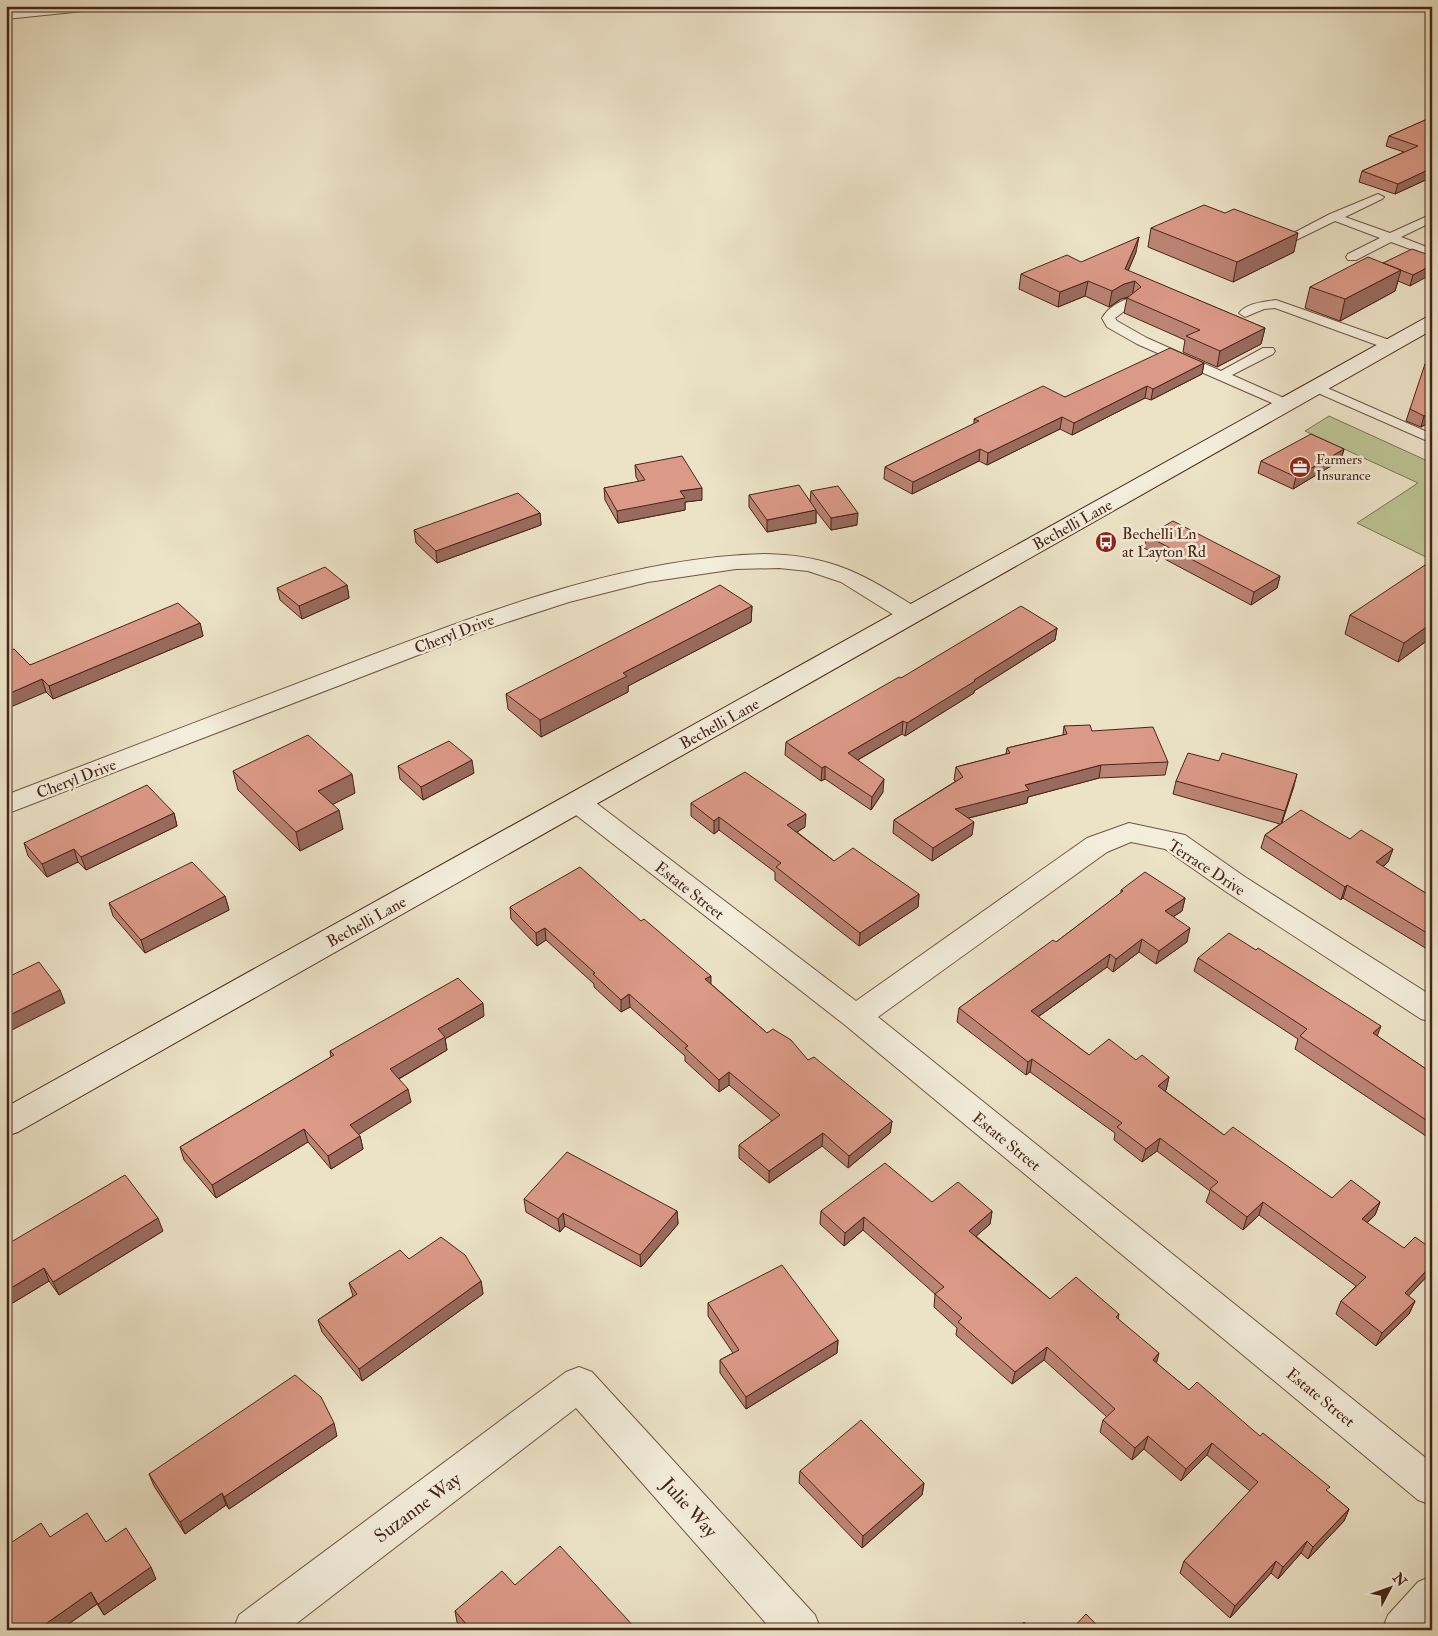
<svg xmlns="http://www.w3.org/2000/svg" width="1438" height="1636" font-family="'IM FELL Double Pica',serif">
<rect width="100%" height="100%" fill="#ece3c7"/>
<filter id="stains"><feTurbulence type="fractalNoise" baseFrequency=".004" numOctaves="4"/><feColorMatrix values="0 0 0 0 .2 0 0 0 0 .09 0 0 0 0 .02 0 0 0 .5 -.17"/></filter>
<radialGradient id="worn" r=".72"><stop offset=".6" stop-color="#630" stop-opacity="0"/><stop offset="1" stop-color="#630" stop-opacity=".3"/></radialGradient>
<path fill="#bbc393" stroke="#827455" d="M1329,416L1432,463V560L1357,523L1418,483L1305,431Z"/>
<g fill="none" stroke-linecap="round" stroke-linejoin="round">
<g stroke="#715443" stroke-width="2">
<path id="service" d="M1378,194L1384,197L1382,199L1345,217L1390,233L1432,214V222L1401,237L1432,249V257L1391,242L1356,260H1348L1346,257L1348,254L1380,238L1335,221L1292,242L1288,243L1282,239L1330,214Z
M1131,298L1137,302L1115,318L1117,321L1147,338L1221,371L1263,348H1273L1275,351L1273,354L1232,375L1291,401L1293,404L1286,408L1281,407L1137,344L1107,327L1102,318C1108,308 1119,301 1131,298Z
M1276,300L1395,342L1397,345L1395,348H1385L1275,308L1264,309L1245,317L1239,313C1247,303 1263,302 1276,300Z
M1316,383L1432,434V443L1311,390L1309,387Z"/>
</g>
<g stroke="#715443" stroke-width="2">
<path id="minor" d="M50,6H100L93,10L6,19V11Z
M765,554C832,555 865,575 920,610L923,615L920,620L911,622L902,620L841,582L808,571L779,568L736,569L648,582L569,602L483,630L6,814V795C121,751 236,707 351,663C484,613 621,558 765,554Z
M577,793L587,796L856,1001L1087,838L1129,823L1185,835L1245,877L1432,996V1022L1421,1019L1225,891L1165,849L1131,842L1107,852L878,1017L1432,1463V1505L1418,1500L845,1025L567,808L563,802L567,796Z
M579,1367L592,1372L815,1615L821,1630H772L576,1408L288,1630H233L239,1615L566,1372Z
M1432,1576V1628L1430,1630H1382L1388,1615L1418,1582Z"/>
</g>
<g stroke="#482417" stroke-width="2">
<path id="secondary" d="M1432,316V330L18,1132L6,1136V1107L1425,318Z"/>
</g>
<use href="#service" fill="#f3eddb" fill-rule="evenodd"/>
<use href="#minor" fill="#f3eddb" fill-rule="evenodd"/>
<use href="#secondary" fill="#f3eddb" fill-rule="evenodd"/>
</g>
<path fill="#bc8474" stroke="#482417" d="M1432,117V177L1395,194L1359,182L1362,171L1404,152L1386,146L1389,136Z
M1151,228L1294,252L1233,282L1148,247Z
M1136,252L1128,271L1265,328L1261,344L1217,367L1183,352L1185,340L1124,313L1127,298L1121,299L1109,307L1085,296L1058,307L1019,289L1021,274Z
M1432,256L1410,286L1398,281L1395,291L1340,321L1305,308L1310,287L1383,263Z
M1204,363L1202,374L1151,400L1145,398L1072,435L1060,429L987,465L979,461L912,494L884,479L885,467L974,424V419Z
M1432,365V421L1421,427L1406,421L1410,409Z
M1344,449L1341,460L1293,489L1258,473L1261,461Z
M635,465L702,500L685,502V510L618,523L605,500L604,488L639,482L636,477Z
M811,491L857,525L831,530L816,511V523L767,532L749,507V495L810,502Z
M540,513L541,525L437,563L416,543L414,530Z
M1147,536L1280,576L1277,588L1251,605L1144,548Z
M1432,569V637L1398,662L1345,634L1350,615Z
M347,585L349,598L302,619L280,600L277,588Z
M752,606L751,622L628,686V692L541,737L508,709L506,694Z
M200,623L203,636L53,699L46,692L30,665Z
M1057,628L1055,640L974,691V693L905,736L902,734L858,760L883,792L871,810L825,779L821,781L785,755L786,742L901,678Z
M1064,726L1092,731L1168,762L1165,775L1099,778L1028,797L1027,803L969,818L972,835L932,861L893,833L894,820L956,781L954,780L956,767L1006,754L1007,748L1063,735Z
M398,766L474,773L423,800L400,779Z
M233,771L355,793L333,804L343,829L300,851L238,790Z
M1176,781L1294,786L1282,823L1393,849L1388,862L1383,867L1432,897V952L1343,898L1341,900L1261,848L1265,835L1280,824L1173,794Z
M691,803L805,827L797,832L834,861L919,894L918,907L859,946L775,880V872L719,830L714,834L691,816Z
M174,813L177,826L86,870L78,862L47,877L28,856L24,843Z
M1121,890L1185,898L1182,911L1173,917L1187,942L1156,964L1139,952L1113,972L1107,967L1038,1017L1089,1055L1136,1060L1169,1077L1166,1090L1165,1091L1224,1135L1332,1198L1380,1202L1375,1215L1367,1223L1432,1271L1408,1296L1415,1301L1409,1314L1376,1346L1336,1314L1341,1301L1356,1286L1259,1215L1243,1230L1206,1202L1210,1191L1157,1151L1142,1162L1114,1140L1115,1133L1030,1072L1026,1075L957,1022L959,1008L1056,942L1121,893Z
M225,896L229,910L145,953L113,916L109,903Z
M510,907L711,984L767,1033L808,1060L892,1121L890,1133L848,1168L822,1146L769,1183L739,1158V1145L772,1121L729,1085L719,1092L685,1061V1056L630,1007L621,1012L594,987V984L546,940L537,946L511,919Z
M1198,958L1377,1036L1432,1073V1140L1295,1049L1298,1039L1194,971Z
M484,1016L445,1039L447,1050L399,1079L411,1102L358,1134L360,1136L363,1149L331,1169L308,1142L216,1198L184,1160L180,1147L331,1057L330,1051Z
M524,1199L677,1211L678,1224L641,1267L565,1226L560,1232L526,1212Z
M932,1202L992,1211L990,1224L976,1236L1050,1299L1119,1314L1118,1319L1156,1363L1189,1390L1328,1492L1349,1509L1344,1521L1308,1559L1301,1553L1278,1579L1271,1573L1230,1618L1180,1573L1184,1561L1250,1491L1207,1455L1181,1481L1144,1449L1132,1460L1100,1432L1103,1420L1107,1417L1044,1360L1012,1384L956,1335L957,1328L934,1307L935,1294L863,1230L844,1246L820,1224L821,1211Z
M163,1231L59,1295L49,1281L6,1307V1245Z
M409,1259L481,1281L483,1294L362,1381L322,1332L318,1320L353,1296L349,1283Z
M708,1303L838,1340L837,1353L746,1409L720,1373V1360L733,1353L708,1316Z
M337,1436L229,1509L226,1505L185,1534L154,1486L149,1474Z
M800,1471L924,1483L922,1495L862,1548L799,1483Z
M50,1537L106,1542L156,1579L104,1615L97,1604L60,1630H6Z
M515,1585L637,1630H464L457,1622L455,1611Z"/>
<path fill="#996b5e" stroke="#482417" d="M1432,168V177L1395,194L1398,184Z
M1298,233L1294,252L1233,282L1237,262Z
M1139,237L1136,252L1122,285L1125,269Z
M1432,265V274L1410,286L1413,275Z
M1401,270L1395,291L1340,321L1345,299Z
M1088,281L1085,296L1058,307L1060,292Z
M1135,281L1132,296L1121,299L1109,307L1112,291L1124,284Z
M1265,328L1261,344L1217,367L1220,351Z
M1204,363L1202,374L1151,400L1153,389Z
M1147,386L1145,398L1072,435L1074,423Z
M1432,412V421L1421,427L1424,416Z
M1062,417L1060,429L987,465L988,453Z
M980,449L979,461L912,494L913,482Z
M1344,449L1341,460L1293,489L1296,477Z
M702,488V500L685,502V510L618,523L617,511L680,491Z
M816,510V523L767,532V520Z
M540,513L541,525L437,563L436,551Z
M858,513L857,525L831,530V518Z
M1280,576L1277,588L1251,605L1254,592Z
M347,585L349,598L302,619L299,606Z
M752,606L751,622L628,686V692L541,737L540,720L623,673Z
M200,623L203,636L53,699L49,686Z
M1432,623V637L1398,662L1404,643Z
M1057,628L1055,640L974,691V693L905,736L907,723L974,680Z
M42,679L46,692L6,709V695Z
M903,721L902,734L847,766L848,753Z
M472,760L474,773L423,800L421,787Z
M1101,765L1099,778L1028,797L1027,803L953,822L955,809L1025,785Z
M825,766V779L821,781L822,768Z
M352,774L355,793L322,810L318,791Z
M1297,774L1294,786L1281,824L1285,811Z
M884,779L883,792L871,810L872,797Z
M339,810L343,829L300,851L296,832Z
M174,813L177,826L86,870L81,857Z
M806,814L805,827L787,838V825Z
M719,817V830L714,834V821Z
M974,822L972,835L932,861L933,848Z
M74,849L78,862L47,877L42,864Z
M1393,849L1388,862L1372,875L1376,862Z
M1347,885L1343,898L1341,900L1345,887Z
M919,894L918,907L859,946L860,933Z
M225,896L229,910L145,953L141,940Z
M1185,898L1182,911L1162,924L1165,911Z
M545,928L546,940L537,946L536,933Z
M1190,928L1187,942L1156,964L1159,951Z
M1142,939L1139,952L1113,972L1116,959Z
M1110,954L1107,967L1028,1024L1031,1011Z
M711,976V988L705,979Z
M60,990L65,1003L6,1033V1017Z
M629,994L630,1007L621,1012V1000Z
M483,1003L484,1016L445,1039L447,1050L393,1082L390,1069L438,1029Z
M1381,1026L1376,1039L1373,1033Z
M1032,1059L1030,1072L1026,1075L1028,1062Z
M729,1072V1085L719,1092V1080Z
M1169,1077L1166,1090L1155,1099L1158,1086Z
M408,1089L411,1102L353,1138L350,1125Z
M892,1121L890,1133L848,1168L849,1156Z
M304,1129L308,1142L216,1198L212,1185Z
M823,1133L822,1146L769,1183V1171Z
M360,1136L363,1149L331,1169L328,1156Z
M1160,1138L1157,1151L1142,1162L1146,1149Z
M1263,1202L1259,1215L1243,1230L1247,1217Z
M1380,1202L1375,1215L1357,1232L1362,1219Z
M677,1211L678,1224L641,1267L640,1255Z
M992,1211L990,1224L967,1244L969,1231Z
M563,1213L565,1226L560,1232L558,1219Z
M864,1217L863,1230L844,1246L845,1233Z
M158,1218L163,1231L59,1295L53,1282Z
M1432,1265V1271L1399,1306L1405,1293Z
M44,1268L49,1281L6,1307V1291Z
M481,1281L483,1294L362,1381L359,1369Z
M1415,1301L1409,1314L1376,1346L1382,1333Z
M838,1340L837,1353L746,1409V1397Z
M1047,1347L1044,1360L1012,1384L1015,1372Z
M1159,1353L1156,1365L1153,1360Z
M334,1423L337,1436L229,1509L224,1497Z
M1148,1436L1144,1449L1132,1460L1135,1448Z
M1212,1443L1207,1455L1181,1481L1186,1469Z
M924,1483L922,1495L862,1548L863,1536Z
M222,1493L226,1505L185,1534L180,1522Z
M1349,1509L1344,1521L1308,1559L1313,1547Z
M1307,1541L1301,1553L1278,1579L1283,1567Z
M1276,1561L1271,1573L1230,1618L1235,1606Z
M151,1567L156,1579L104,1615L98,1604Z
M91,1592L97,1604L60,1630H37Z"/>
<path fill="#db9987" stroke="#482417" d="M1432,117V168L1398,184L1362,171L1418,146L1389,136Z
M1204,205L1225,213L1234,209L1298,233L1237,262L1151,228Z
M1139,237L1125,269L1265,328L1220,351L1186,336L1200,330L1127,298L1141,287L1135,281L1124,284L1112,291L1088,281L1060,292L1021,274L1067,255L1081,262Z
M1412,249L1432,256V265L1413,275L1383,263Z
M1368,257L1401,270L1345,299L1310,287Z
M1170,348L1204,363L1153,389L1147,386L1074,423L1062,417L988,453L980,449L913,482L885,467L979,421L974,419L1043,386L1065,397Z
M1425,364L1432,365V412L1424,416L1410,409Z
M1311,434L1344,449L1296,477L1261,461Z
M682,456L702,488L680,491L685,498L617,511L604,488L645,480L635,465Z
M799,485L816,510L767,520L749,495Z
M838,486L858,513L831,518L811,491Z
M518,493L540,513L436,551L414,530Z
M1173,521L1280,576L1254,592L1147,536Z
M1425,565L1432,569V623L1404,643L1350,615Z
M325,567L347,585L299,606L277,588Z
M720,585L752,606L623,673L627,676L540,720L506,694Z
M178,603L200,623L49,686L42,679L6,695V652L14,649L30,665Z
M1021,606L1057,628L974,680L975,681L907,723L903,721L848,753L884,779L872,797L825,766L822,768L786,742L899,677L901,678Z
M1090,725L1092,731L1153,727L1168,762L1101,765L1025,785L1029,790L955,809L974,822L933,848L894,820L963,777L956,767L1010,753L1007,748L1067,734L1064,726Z
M308,735L352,774L318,791L339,810L296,832L233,771Z
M449,741L472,760L421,787L398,766Z
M1188,753L1219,761L1222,753L1297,774L1285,811L1176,781Z
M745,772L806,814L787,825L834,861L853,848L919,894L860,933L776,867L781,863L719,817L714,821L691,803Z
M147,785L174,813L81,857L74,849L42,864L24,843Z
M1301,810L1350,839L1361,830L1393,849L1376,862L1432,897V936L1347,885L1345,887L1265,835Z
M192,862L225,896L141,940L109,903Z
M580,867L641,921L644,919L711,976L705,979L767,1033L773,1029L791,1040L808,1060L814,1057L892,1121L849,1156L823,1133L769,1171L739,1145L780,1115L729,1072L719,1080L685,1048L688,1046L629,994L621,1000L593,974L595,973L545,928L536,933L510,907Z
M1145,872L1185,898L1165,911L1190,928L1159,951L1142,939L1116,959L1110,954L1031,1011L1089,1055L1109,1039L1136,1060L1142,1055L1169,1077L1158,1086L1224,1135L1233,1127L1332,1198L1351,1180L1380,1202L1362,1219L1404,1248L1415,1237L1432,1249V1265L1405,1293L1415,1301L1382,1333L1341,1301L1366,1277L1263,1202L1247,1217L1210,1189L1218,1182L1160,1138L1146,1149L1117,1127L1122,1123L1032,1059L1028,1062L959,1008L1053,940L1056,942L1123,891L1121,890Z
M1229,933L1256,950L1258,948L1381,1026L1373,1033L1432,1073V1124L1300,1036L1307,1029L1198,958Z
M39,962L60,990L6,1017V978Z
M458,978L483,1003L438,1029L445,1037L390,1069L408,1089L350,1125L360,1136L328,1156L304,1129L212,1185L180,1147L334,1055L330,1051Z
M567,1152L677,1211L640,1255L563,1213L558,1219L524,1199Z
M885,1163L932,1202L958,1182L992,1211L969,1231L1050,1299L1076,1277L1119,1314L1116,1317L1159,1353L1153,1360L1189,1390L1197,1382L1260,1436L1263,1433L1330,1487L1326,1490L1349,1509L1313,1547L1307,1541L1283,1567L1276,1561L1235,1606L1184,1561L1258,1482L1212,1443L1186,1469L1148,1436L1135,1448L1103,1420L1115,1409L1047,1347L1015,1372L958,1322L962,1318L935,1294L944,1287L864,1217L845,1233L821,1211Z
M125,1175L158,1218L53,1282L44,1268L6,1291V1245Z
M441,1237L465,1255L481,1281L359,1369L318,1320L357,1294L349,1283L400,1250L409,1259Z
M782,1265L838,1340L746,1397L720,1360L739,1350L708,1303Z
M295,1375L321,1397L334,1423L224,1497L222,1493L180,1522L149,1474Z
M861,1420L924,1483L863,1536L800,1471Z
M87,1513L106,1542L126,1528L151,1567L98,1604L91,1592L37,1630H6V1546L41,1523L50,1537Z
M560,1546L637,1630H471L455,1611L502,1571L515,1585Z
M1086,1614L1102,1630H1071Z
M1024,1622L1031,1630H1016Z"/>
<defs>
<g id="office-disc" transform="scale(1.125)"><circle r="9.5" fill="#8f2418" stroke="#f3eddb"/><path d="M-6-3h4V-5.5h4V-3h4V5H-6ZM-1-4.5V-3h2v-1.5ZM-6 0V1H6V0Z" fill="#fff"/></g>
<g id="bus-disc" transform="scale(1.125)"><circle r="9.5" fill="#8f2418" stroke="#f3eddb"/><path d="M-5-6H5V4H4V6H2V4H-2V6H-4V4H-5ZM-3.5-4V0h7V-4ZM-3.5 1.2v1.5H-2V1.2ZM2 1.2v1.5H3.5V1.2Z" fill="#fff"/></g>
</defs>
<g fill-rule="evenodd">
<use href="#office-disc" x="1300" y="467"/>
<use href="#bus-disc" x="1106" y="542"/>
</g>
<g text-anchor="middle" stroke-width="5" stroke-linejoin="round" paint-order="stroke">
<g font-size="14" fill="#482417" stroke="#f3eddb" text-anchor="start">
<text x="1316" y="464">Farmers<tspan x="1316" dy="16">Insurance</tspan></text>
</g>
<g font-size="16" fill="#482417" stroke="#f3eddb">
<text transform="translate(1072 524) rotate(-29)" y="6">Bechelli Lane</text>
<text transform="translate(454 633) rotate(-21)" y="6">Cheryl Drive</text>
<text transform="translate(719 723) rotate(-29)" y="6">Bechelli Lane</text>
<text transform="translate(76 778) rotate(-21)" y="6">Cheryl Drive</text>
<text transform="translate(1207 867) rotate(33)" y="6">Terrace Drive</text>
<text transform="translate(690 890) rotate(38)" y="6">Estate Street</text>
<text transform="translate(366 921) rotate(-29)" y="6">Bechelli Lane</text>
<text transform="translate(1007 1141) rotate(39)" y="6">Estate Street</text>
<text transform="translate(1321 1397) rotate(39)" y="6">Estate Street</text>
</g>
<g font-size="16" fill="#482417" stroke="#f3eddb" text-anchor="start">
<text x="1122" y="539">Bechelli Ln<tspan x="1122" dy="18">at Layton Rd</tspan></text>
</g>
<g font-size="19" fill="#482417" stroke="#f3eddb">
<text transform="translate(417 1507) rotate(-37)" y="7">Suzanne Way</text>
<text transform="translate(690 1507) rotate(48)" y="7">Julie Way</text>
</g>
</g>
<rect width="1438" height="1636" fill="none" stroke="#ece3c7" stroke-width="25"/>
<rect x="8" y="8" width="1423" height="1621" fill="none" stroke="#482417" stroke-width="2.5"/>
<rect x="12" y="12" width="1413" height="1611" fill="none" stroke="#482417"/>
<g transform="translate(1390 1588) rotate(49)" stroke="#f3eddb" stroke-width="4" paint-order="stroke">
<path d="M0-4L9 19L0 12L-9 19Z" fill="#482417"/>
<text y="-8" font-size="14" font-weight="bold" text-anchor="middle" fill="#482417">N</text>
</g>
<rect width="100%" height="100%" filter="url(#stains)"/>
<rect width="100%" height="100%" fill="url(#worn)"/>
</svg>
